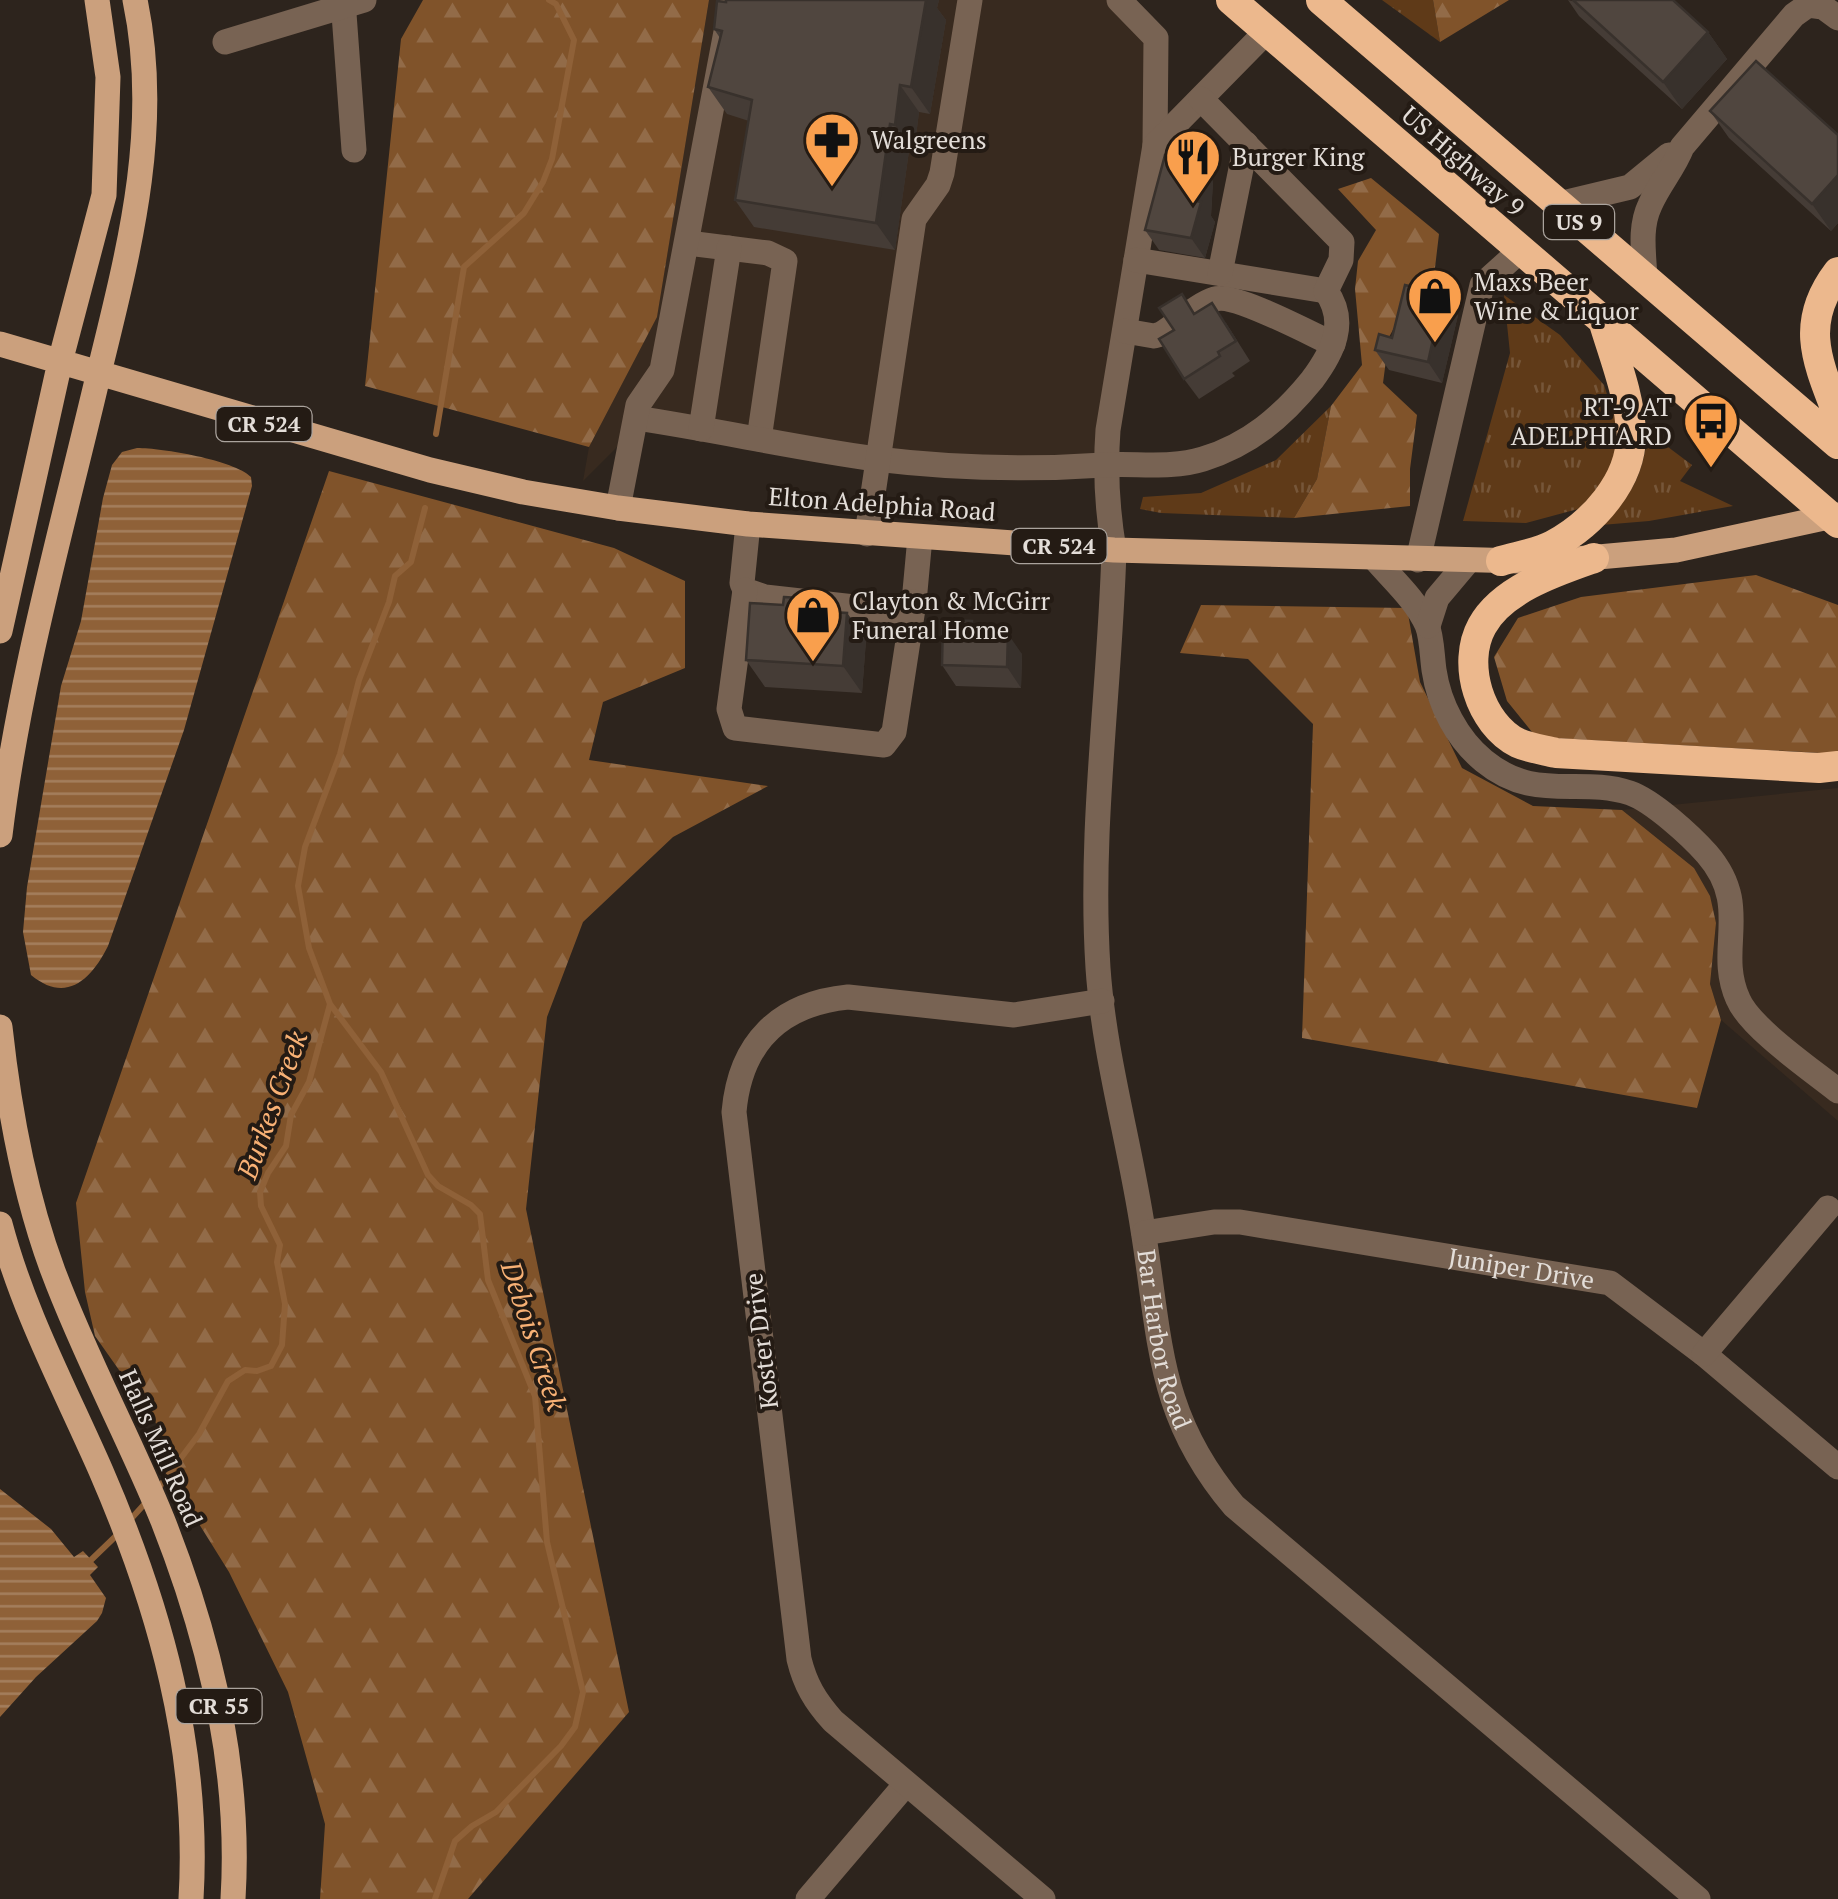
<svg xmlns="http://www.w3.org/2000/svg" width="1838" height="1899" font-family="'PT Serif',serif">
<defs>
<pattern id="grass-tufts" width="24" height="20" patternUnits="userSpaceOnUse" patternTransform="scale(2.5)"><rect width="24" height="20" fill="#5f3a18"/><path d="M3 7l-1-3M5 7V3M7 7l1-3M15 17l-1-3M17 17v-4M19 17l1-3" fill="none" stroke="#765639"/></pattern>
<pattern id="forest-firs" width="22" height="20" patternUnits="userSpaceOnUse" patternTransform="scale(2.5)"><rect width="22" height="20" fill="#80532a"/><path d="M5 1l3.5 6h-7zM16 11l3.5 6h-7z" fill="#926b48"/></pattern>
<pattern id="water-rules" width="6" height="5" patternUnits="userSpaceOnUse" patternTransform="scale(2.5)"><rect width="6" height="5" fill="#8f6138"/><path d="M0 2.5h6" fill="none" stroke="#a47f5d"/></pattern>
</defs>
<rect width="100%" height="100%" fill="#2d241d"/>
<path fill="#382a1f" d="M709,0H1119L1156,38L1105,465L879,459L645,419L583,481L589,447L657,316Z
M1838,788V1121L1721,1020L1710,984L1716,923L1694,868L1622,810Z"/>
<path fill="url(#grass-tufts)" d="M1382,0H1433L1440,42Z
M1504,295L1560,335L1604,385L1621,438L1608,481L1578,509L1526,523L1463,521L1510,353Z
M1331,406L1317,479L1294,518L1161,513L1140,509L1143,497L1201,493L1276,460Z
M1648,432L1692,465L1680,481L1733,506L1649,521L1601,525C1633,495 1643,475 1648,432Z"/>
<path fill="url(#forest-firs)" d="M423,0H709L657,317L589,447L365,386L401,39Z
M1433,0H1509L1440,42Z
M1371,178L1439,234L1434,276L1410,299L1389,337L1383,383L1417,415L1410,469V506L1294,518L1317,479L1331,406L1362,365L1355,289L1358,261L1376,230L1338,189Z
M329,471L614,548L685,581V668L603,702L589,760L768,786L673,837L583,922L547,1017L526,1209L629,1712L468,1899H320L325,1824L288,1692L229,1572L186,1503L155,1421L95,1336L85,1292L76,1203Z
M1756,575L1838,605V754L1536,737L1507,701L1494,657L1518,618L1581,597Z
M1201,605L1407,608L1420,682L1462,768L1533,806L1622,810L1694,868L1710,896L1716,923L1710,984L1721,1020L1697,1108L1302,1038L1313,724L1248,659L1180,653Z"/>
<path fill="url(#water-rules)" d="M137,448C162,448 234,460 251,477L252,486L184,730L108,946C91,980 66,1004 31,975L23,932L27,887L61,686L81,621L103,498L112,465L122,452Z
M0,1489L51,1529L74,1557L83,1551L98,1567L90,1575L106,1598L102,1613L97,1621L36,1677L0,1717Z"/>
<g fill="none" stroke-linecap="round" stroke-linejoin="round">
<path stroke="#8f6138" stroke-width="6" d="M436,434L464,267L524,213L543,182L552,159L574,40L556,4L549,0
M425,508L411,562L395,576L389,602L359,680L340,754L305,847L298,886L309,948L330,1004L381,1072L428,1175L438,1186L471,1205L480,1214L488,1280L535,1396L547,1542L583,1692L575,1727L561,1746L496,1812L472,1826L455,1841L435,1899
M157,1490L199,1434L228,1381L245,1370L257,1371L271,1366L282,1345L285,1304L277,1262L280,1245L261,1206L260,1192L268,1173L286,1146L291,1115L309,1082L330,1004
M130,1520L149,1499
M91,1560L119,1533"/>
<g stroke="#786353" stroke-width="25">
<path d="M343,0L354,150"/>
<path d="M1119,0L1156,38L1155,145"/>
<path id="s1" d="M1267,31L1155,145L1108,430C1105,471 1107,509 1114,550C1110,689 1089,829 1098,968C1104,1056 1130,1143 1143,1230C1161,1341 1157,1415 1234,1506L1698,1899"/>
<path d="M225,42L364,0"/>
<path d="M1559,204L1630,187L1669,155"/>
<path d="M688,243L768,253L785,261L759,439"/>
<path d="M1136,260L1326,291"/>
<path d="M1220,273L1246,144"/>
<path d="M1645,279C1644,254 1639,228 1650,205C1659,184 1674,168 1682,147L1794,15L1808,5L1823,7L1838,18"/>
<path d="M1125,331L1154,336L1161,334C1178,324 1196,305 1215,299C1235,293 1311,334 1333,344"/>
<path d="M636,418C716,430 796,448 876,459C950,468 1031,470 1104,465C1137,463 1171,469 1203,459C1249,445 1282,417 1312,380C1333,352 1348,322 1326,291L1341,260L1342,242L1201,99"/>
<path d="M701,429L729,248"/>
<path d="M618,508L638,405L662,370L732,0"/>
<path d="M748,524L742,583L745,590L765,597L890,611L904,610L914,602L920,537"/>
<path d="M867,534L914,219L938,185L942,173L970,0"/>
<path d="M1375,559C1392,579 1416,600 1427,625C1432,637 1432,656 1434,670C1439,704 1457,739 1484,761C1535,803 1579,776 1630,793C1653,801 1691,836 1707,854C1753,907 1715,948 1738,999C1750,1028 1812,1070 1838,1091"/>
<path d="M1418,560L1482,285L1521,250"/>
<path d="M745,590L729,709L735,728L884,745L894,732L914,602"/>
<path d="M1428,626L1437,598L1469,560"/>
<path id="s2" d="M1144,1233L1214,1222H1240L1610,1283L1704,1354L1838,1467"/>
<path d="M1704,1354L1828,1208"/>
<path d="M808,1899L906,1784"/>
<path d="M1043,1899L833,1721C815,1701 805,1684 799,1659L734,1112C740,1043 779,1004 848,997L1014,1015L1102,1001"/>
</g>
<path stroke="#cba07d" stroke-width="25" d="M0,344L430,470L523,492L618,508L748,524L1114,550L1521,561
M1576,559L1676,550L1838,515
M0,631L60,362L104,195L108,77L97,0
M0,835C18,685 60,536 95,389C126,261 163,133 135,0
M0,1027C9,1110 24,1193 53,1271C85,1357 129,1437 163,1521C210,1640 241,1771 233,1899
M0,1224C23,1311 65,1389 101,1471C160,1607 200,1749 191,1899"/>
<path stroke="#ecb88d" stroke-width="30" d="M1231,0L1838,523
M1321,0L1838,444
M1838,272C1799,323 1817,361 1838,415
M1594,558C1557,571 1502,589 1482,626C1461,664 1480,724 1518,743C1529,748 1544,750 1556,753L1819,768L1838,766
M1501,561C1518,556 1538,553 1553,545C1592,524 1632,481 1631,434C1630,396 1614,357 1603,320"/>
</g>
<path fill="#453c36" d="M726,0H939L937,8L946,20L930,114L919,112L914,152L909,151L895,250L754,227L735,200L749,121L727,114L708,87L720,38L714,29Z
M1568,0L1708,32L1727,59L1682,109L1579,16Z
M1710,111L1838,135V223L1831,231L1729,138Z
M1213,181L1211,216L1215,222L1205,258L1159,250L1145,230Z
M1195,313L1226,323L1250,361L1232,373L1235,376L1199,399L1184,379L1174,330Z
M1458,315L1442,383L1389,370L1375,350L1392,338Z
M824,612L847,613L866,640L862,693L765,687L746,660Z
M981,633L1022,654L1021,688L956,686L942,665Z"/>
<path fill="#38312c" d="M923,0H939L937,8L946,20L930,114L911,87Z
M1708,32L1727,59L1682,109L1663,82Z
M900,85L919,112L914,152L895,125Z
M890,124L909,151L895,250L876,223Z
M1199,160L1213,181L1211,216L1215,222L1205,258L1191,238Z
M1838,175V223L1831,231L1812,204Z
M1443,294L1458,315L1442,383L1428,362Z
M815,599L834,626L815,611Z
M847,613L866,640L862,693L843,666Z
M972,621L986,641L971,633Z
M1008,634L1022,654L1021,688L1007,667Z"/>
<path fill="#50463f" stroke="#38312c" stroke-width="2.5" d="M726,0H926L911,87L900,85L895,125L890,124L876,223L735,200L752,100L708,87L722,31L714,29L717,1L726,2Z
M1573,0H1673L1708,32L1663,82Z
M1756,61L1838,135V175L1812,204L1710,111Z
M1165,155L1199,160L1196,201L1201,202L1191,238L1145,230Z
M1405,285L1443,294L1428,362L1375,350L1379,334L1392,338Z
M1182,294L1194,314L1212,303L1236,341L1218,352L1220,356L1184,379L1159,339L1174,330L1159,308Z
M784,597L815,599V611L847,613L843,666L746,660L750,603L783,605Z
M943,620L972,621L971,633L1008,634L1007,667L942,665Z"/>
<defs>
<g id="pharmacy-pin" transform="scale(2.875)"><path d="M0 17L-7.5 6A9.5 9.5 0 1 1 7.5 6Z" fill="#f99f4d" stroke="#241b14"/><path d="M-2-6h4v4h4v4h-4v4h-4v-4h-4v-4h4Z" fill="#111"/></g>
<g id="restaurant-pin" transform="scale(2.875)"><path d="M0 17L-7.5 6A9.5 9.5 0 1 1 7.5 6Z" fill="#f99f4d" stroke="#241b14"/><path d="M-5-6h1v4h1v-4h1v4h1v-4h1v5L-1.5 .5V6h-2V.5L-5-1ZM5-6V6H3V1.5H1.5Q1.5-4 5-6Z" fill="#111"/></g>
<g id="shop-pin" transform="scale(2.875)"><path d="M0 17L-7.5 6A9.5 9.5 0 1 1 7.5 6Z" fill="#f99f4d" stroke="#241b14"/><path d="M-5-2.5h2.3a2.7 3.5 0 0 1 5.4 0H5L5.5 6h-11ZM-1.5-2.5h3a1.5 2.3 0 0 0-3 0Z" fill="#111"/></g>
<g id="bus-pin" transform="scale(2.875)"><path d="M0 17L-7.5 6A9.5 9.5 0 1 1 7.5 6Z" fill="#f99f4d" stroke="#241b14"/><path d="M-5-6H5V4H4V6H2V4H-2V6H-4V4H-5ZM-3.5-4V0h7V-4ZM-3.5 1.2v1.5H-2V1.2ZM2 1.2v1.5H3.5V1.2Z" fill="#111"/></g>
</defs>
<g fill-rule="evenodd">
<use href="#pharmacy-pin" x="832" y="140"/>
<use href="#restaurant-pin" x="1193" y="157"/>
<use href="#shop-pin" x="1435" y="296"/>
<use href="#bus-pin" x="1711" y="421"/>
<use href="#shop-pin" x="813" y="615"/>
</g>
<g text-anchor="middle" stroke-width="8" stroke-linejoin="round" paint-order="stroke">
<g fill="#241b14" stroke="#aaa39d" stroke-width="2.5">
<rect x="1544" y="205" width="70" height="34" rx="8"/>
<rect x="216.5" y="407" width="95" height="34" rx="8"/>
<rect x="1011.5" y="529" width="95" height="34" rx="8"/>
<rect x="176.5" y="1689" width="85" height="34" rx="8"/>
</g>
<g font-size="22" font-weight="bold" fill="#e3ddd8">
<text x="1579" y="230">US 9</text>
<text x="264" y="432">CR 524</text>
<text x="1059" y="554">CR 524</text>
<text x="219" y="1714">CR 55</text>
</g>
<g font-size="25" fill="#e3ddd8" stroke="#241b14" text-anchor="start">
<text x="871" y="149">Walgreens</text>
<text x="1232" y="166">Burger King</text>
<text x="1474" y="291">Maxs Beer<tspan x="1474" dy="29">Wine &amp; Liquor</tspan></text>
<text x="1672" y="416" text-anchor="end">RT-9 AT<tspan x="1672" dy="29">ADELPHIA RD</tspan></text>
<text x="852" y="610">Clayton &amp; McGirr<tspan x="852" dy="29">Funeral Home</tspan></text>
</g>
<g font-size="25" fill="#e3ddd8" stroke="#241b14">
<text transform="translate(1463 161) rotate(41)" y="9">US Highway 9</text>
<text transform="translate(882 504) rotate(4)" y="9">Elton Adelphia Road</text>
<text dy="9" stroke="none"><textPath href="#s2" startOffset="382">Juniper Drive</textPath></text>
<text dy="9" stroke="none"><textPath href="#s1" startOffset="1365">Bar Harbor Road</textPath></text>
<text transform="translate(761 1341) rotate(-97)" y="9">Koster Drive</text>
<text transform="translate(161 1448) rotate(66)" y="9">Halls Mill Road</text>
</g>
<g font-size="28" font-style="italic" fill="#f8b175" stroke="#241b14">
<text transform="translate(272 1105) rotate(-70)" y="10">Burkes Creek</text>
<text transform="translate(534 1336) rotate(72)" y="10">Debois Creek</text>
</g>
</g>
</svg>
